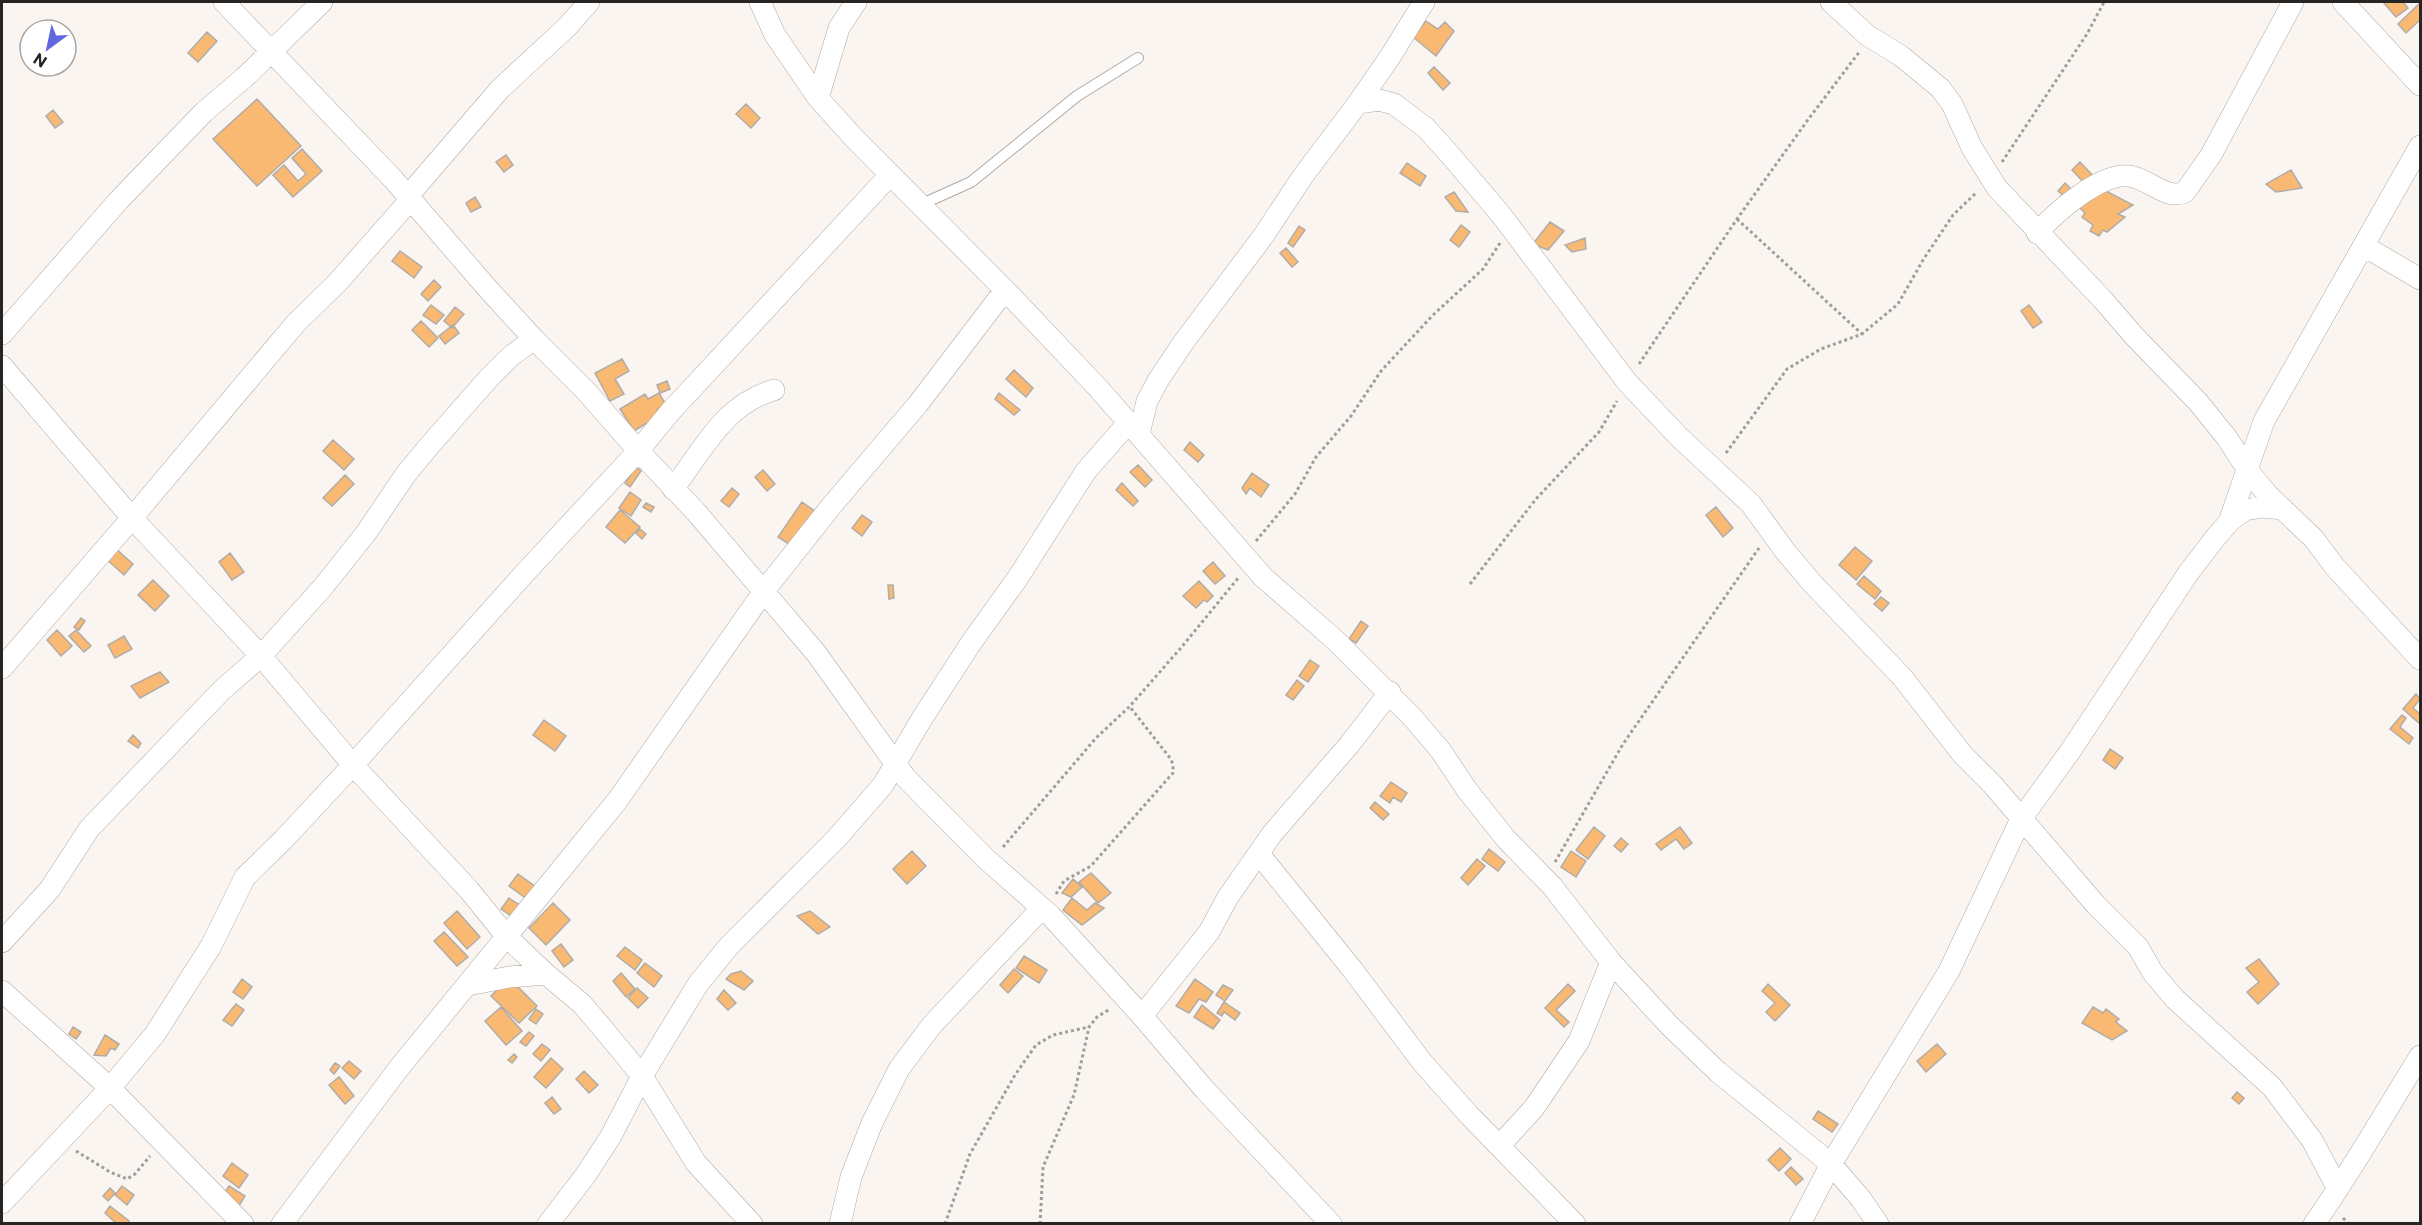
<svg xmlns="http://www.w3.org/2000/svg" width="2422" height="1225" font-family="Commissioner,sans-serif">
<rect width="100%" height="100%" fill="#faf5f0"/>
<path fill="#fab972" stroke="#b0aca7" stroke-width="1.5" d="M2383,2H2403L2408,8L2396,17Z
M2420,3V20L2406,33L2398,24Z
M1426,21L1438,29L1445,22L1454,31L1436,56L1413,37Z
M207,32L217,41L198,62L188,53Z
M1434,67L1450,83L1443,90L1428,73Z
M257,99L301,146L257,186L213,139Z
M746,104L760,118L751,128L736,114Z
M53,110L63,122L55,128L46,116Z
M302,149L322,171L293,197L273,175L284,165L298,181L306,174L292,158Z
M506,155L513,165L504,172L496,162Z
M2080,162L2098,181L2090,189L2072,170Z
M1407,163L1426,176L1420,186L1400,173Z
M2291,170L2302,188L2276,192L2266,184Z
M2065,183L2077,195L2072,203L2058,191Z
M2100,188L2133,205L2118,214L2125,217L2107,232L2103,230L2099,236L2090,231L2093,225L2082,217L2085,213L2079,207Z
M1454,192L1468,212L1456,211L1445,197Z
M475,197L481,207L471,212L466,203Z
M1550,222L1564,231L1548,250L1533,244Z
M1461,225L1470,232L1459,247L1450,240Z
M1299,226L1305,230L1293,247L1288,243Z
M1585,238L1586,249L1572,252L1565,245Z
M1286,248L1298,262L1292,267L1280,253Z
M400,251L422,267L414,278L392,261Z
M434,280L441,287L428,301L421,294Z
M431,305L444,315L436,324L423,315Z
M2029,305L2042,322L2033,328L2021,311Z
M455,307L464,314L452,328L444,321Z
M421,321L438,338L429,347L412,330Z
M453,325L459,333L445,344L439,336Z
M622,359L629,371L615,379L624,394L610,401L595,373Z
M1014,370L1033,388L1026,397L1006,379Z
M667,381L670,389L660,393L657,385Z
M659,393L666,405L657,410L660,415L634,431L620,409L645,394L648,399Z
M999,393L1020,410L1014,415L995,399Z
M333,440L354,459L344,470L323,451Z
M1190,442L1204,455L1198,462L1184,450Z
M1138,465L1152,480L1145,487L1130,472Z
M636,467L641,471L630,487L625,483Z
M763,470L775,484L767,491L755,477Z
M1252,473L1269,485L1261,497L1250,488L1246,494L1242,488Z
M345,475L354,484L332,506L323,498Z
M1122,483L1138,501L1133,506L1116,490Z
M732,488L739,494L729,507L721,501Z
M630,492L641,500L631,516L619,508Z
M802,502L816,512L792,546L778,537Z
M646,503L654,507L651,512L643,507Z
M1716,507L1733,528L1723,537L1706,515Z
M620,510L640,527L625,543L606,527Z
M862,515L872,522L862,536L852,528Z
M640,529L646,534L642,539L636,533Z
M114,547L133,564L124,575L105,558Z
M1855,547L1872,561L1856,580L1839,565Z
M230,553L244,572L232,580L219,562Z
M1213,562L1225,576L1215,584L1203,571Z
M1864,576L1881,591L1875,599L1857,584Z
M153,580L169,596L155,611L138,595Z
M1199,581L1213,596L1207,602L1204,600L1196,608L1183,596Z
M888,585H893L894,598L889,599Z
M1881,597L1889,603L1882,611L1874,604Z
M81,618L85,621L79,630L74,627Z
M1361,621L1368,626L1356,643L1349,639Z
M57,630L72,646L61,656L47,640Z
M76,630L91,646L84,652L69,636Z
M124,636L132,649L115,658L108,645Z
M1310,660L1319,666L1308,682L1299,676Z
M160,672L169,682L140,698L131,686Z
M1297,680L1304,686L1293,700L1286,695Z
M2416,694L2420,699L2413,708L2420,714V724L2403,709Z
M2402,715L2406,718L2400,727L2413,738L2409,744L2390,729Z
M544,720L566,736L555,751L533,735Z
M133,735L141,743L138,748L128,741Z
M2110,749L2123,758L2115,769L2103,760Z
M1391,782L1407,793L1401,802L1393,797L1390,803L1380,796Z
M1375,802L1389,814L1383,820L1370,808Z
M1594,827L1605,836L1588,859L1576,850Z
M1680,827L1692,843L1684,849L1676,839L1661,850L1656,844Z
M1621,838L1628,844L1621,852L1614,846Z
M1489,849L1505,862L1498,871L1482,859Z
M912,851L926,866L907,884L893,869Z
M1571,851L1586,861L1576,877L1561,867Z
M1477,859L1485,866L1468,885L1461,878Z
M1091,873L1111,893L1098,903L1079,882Z
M518,874L536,887L527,899L509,886Z
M1073,879L1082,887L1071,897L1062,893Z
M509,898L524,908L517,920L501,909Z
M1072,898L1087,910L1095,903L1104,908L1082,925L1063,910Z
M553,903L570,920L546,945L529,928Z
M457,911L480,937L467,949L444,923Z
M810,911L830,927L818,934L797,916Z
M444,932L468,957L457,966L434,941Z
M561,944L573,960L564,967L552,951Z
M625,947L642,960L635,970L617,956Z
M1024,956L1047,970L1039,983L1016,968Z
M2259,959L2279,984L2258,1004L2247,992L2259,982L2246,968Z
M645,963L662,976L654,987L637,973Z
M1014,969L1023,976L1008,993L1000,985Z
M741,971L753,981L744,990L726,979L731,974Z
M621,973L635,989L626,997L613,981Z
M242,979L252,987L243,999L233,992Z
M1195,979L1213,992L1206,1002L1199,999L1189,1013L1176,1006Z
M507,980H511L537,1006L519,1023L491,996Z
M1568,984L1575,991L1556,1010L1569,1022L1564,1027L1545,1008Z
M1768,984L1790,1005L1775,1021L1766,1012L1775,1003L1762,991Z
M1223,985L1233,990L1225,1001L1216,995Z
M637,988L648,998L638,1008L628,998Z
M724,990L736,1003L728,1010L717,999Z
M1224,1002L1240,1013L1235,1020L1224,1012L1222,1016L1217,1013Z
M236,1004L244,1010L232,1026L223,1020Z
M1202,1005L1220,1020L1213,1029L1194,1017Z
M501,1007L522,1031L506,1045L485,1021Z
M2093,1007L2103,1013L2106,1009L2119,1019L2116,1022L2127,1031L2112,1040L2082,1023Z
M536,1009L543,1014L536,1024L529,1019Z
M73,1027L81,1032L76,1039L69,1034Z
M529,1032L534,1036L526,1046L520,1042Z
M105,1035L119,1044L115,1050L111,1048L106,1056L94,1055Z
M542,1044L550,1050L541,1061L533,1054Z
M1937,1044L1946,1054L1926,1072L1917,1061Z
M514,1054L517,1057L512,1063L508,1060Z
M551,1058L563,1069L546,1088L534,1077Z
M349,1061L361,1071L354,1079L342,1068Z
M335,1063L340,1066L334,1074L330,1070Z
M584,1071L598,1085L589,1093L576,1079Z
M339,1077L354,1096L345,1104L329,1085Z
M2237,1092L2244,1098L2239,1104L2232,1098Z
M552,1097L561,1109L554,1114L545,1103Z
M1818,1111L1838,1124L1832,1132L1813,1119Z
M1780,1148L1791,1159L1779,1171L1768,1160Z
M232,1163L248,1175L239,1188L223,1176Z
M1791,1167L1803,1179L1796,1185L1785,1173Z
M122,1186L134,1195L127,1205L115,1195Z
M229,1186L245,1196L237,1209L221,1198Z
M110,1188L115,1193L108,1201L103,1196Z
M110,1206L129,1221L127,1224H117L105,1213Z"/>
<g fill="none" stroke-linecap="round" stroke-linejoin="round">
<g stroke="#afaaa5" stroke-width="12">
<path id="lane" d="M920,205L971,182L1077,96L1138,58"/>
</g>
<g stroke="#afaaa5" stroke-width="22">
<path id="street" d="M224,2L393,179L488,289L534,339L585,390L635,447L696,512L816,653L905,777L985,858L1051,916L1142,1016L1205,1090L1331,1224
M760,2L775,35L818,98L854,138L1005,290L1099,389L1263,577L1334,639L1413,718L1441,751L1467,790L1506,839L1552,886L1611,962L1669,1025L1718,1072L1831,1164L1861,1199L1878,1224
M1831,2L1867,35L1901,56L1940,88L1952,104L1972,148L1997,188L2103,300L2135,337L2198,402L2227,438L2249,472L2268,495L2314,539L2335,567L2420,659
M2343,2L2420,85
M818,98L839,28L856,2
M1358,103L1379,100L1394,104L1426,128L1452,157L1502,216L1627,382L1679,437L1751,504L1785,551L1812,583L1902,677L1963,755L1992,784L2096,905L2138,947L2153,973L2175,999L2272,1087L2312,1140L2338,1189
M408,196L500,89L567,27L589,2
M2037,233C2056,212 2100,173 2129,176C2148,178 2167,201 2185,192L2211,155L2293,2
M2364,246L2420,279
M2,334L119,200L204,112L245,77L322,2
M2,366L132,518L261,656L353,765L469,890L507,937L546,974L582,1004L604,1030L642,1076L696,1163L752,1224
M1139,434L1147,401L1159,379L1183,343L1264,235L1303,176L1358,103L1390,57L1424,2
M673,489C703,450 724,404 774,390
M2229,522L2264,421L2420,146
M2,668L132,518L296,323L337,283L411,199
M1259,854L1352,969L1422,1062L1469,1115L1575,1224
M2,942L50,889L89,829L222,690L261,656L323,587L366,533L406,474L430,445L488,379L511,356L534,339
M468,985L509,977L546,974
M2,991L110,1088L243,1224
M1142,1016L1209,932L1228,897L1272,834L1349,745L1390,692
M1499,1146L1534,1108L1579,1041L1611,962
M2,1203L110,1088L155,1034L211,946L245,877L283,840L353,765L523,575L638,451L671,411L890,175
M282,1224L399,1068L617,801L764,591L833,504L918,404L1005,290
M548,1224L585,1176L611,1136L642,1076L698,984L729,946L836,839L883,785L921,720L971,643L1017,579L1086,471L1129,422
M840,1224L851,1177L872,1123L899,1069L932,1025L1042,908
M1800,1224L1831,1164L1949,971L2021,819L2069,753L2189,572L2216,537L2230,521L2245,510L2262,507L2283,509
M2314,1224C2353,1169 2385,1112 2420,1056"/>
</g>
<path stroke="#a19d99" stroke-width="3" stroke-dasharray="3 3" stroke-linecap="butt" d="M2002,162L2087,34L2104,2
M1737,219L1862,334
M1639,364L1737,219L1807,121L1860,51
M1726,453L1787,369L1821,349L1862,334L1898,304L1923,260L1953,215L1977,192
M1256,541L1295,494L1316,457L1351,416L1381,371L1433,315L1483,269L1500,243
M1470,584L1536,499L1599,432L1617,401
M1003,847L1096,738L1129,707L1180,649L1239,577
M1555,862L1623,744L1759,548
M1056,894L1064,881L1091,866L1173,773V764L1170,758L1130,707
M76,1151L110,1172L127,1179L135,1174L150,1156
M2343,1218L2349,1224
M945,1224L970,1154L1015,1075L1036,1045L1053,1035L1089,1027
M1040,1224L1043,1167L1074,1095L1089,1027L1097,1017L1110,1009"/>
<use href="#lane" stroke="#fff" stroke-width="10"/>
<use href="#street" stroke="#fff" stroke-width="21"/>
</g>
<rect width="2422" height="1225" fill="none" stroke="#272523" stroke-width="6"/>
<g transform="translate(48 48) rotate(213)"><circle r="28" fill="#ffffff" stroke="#a9a8a7" stroke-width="1.5"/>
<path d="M0-4.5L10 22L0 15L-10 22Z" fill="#6167df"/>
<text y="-9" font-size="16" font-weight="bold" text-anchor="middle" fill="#272523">N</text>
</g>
</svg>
